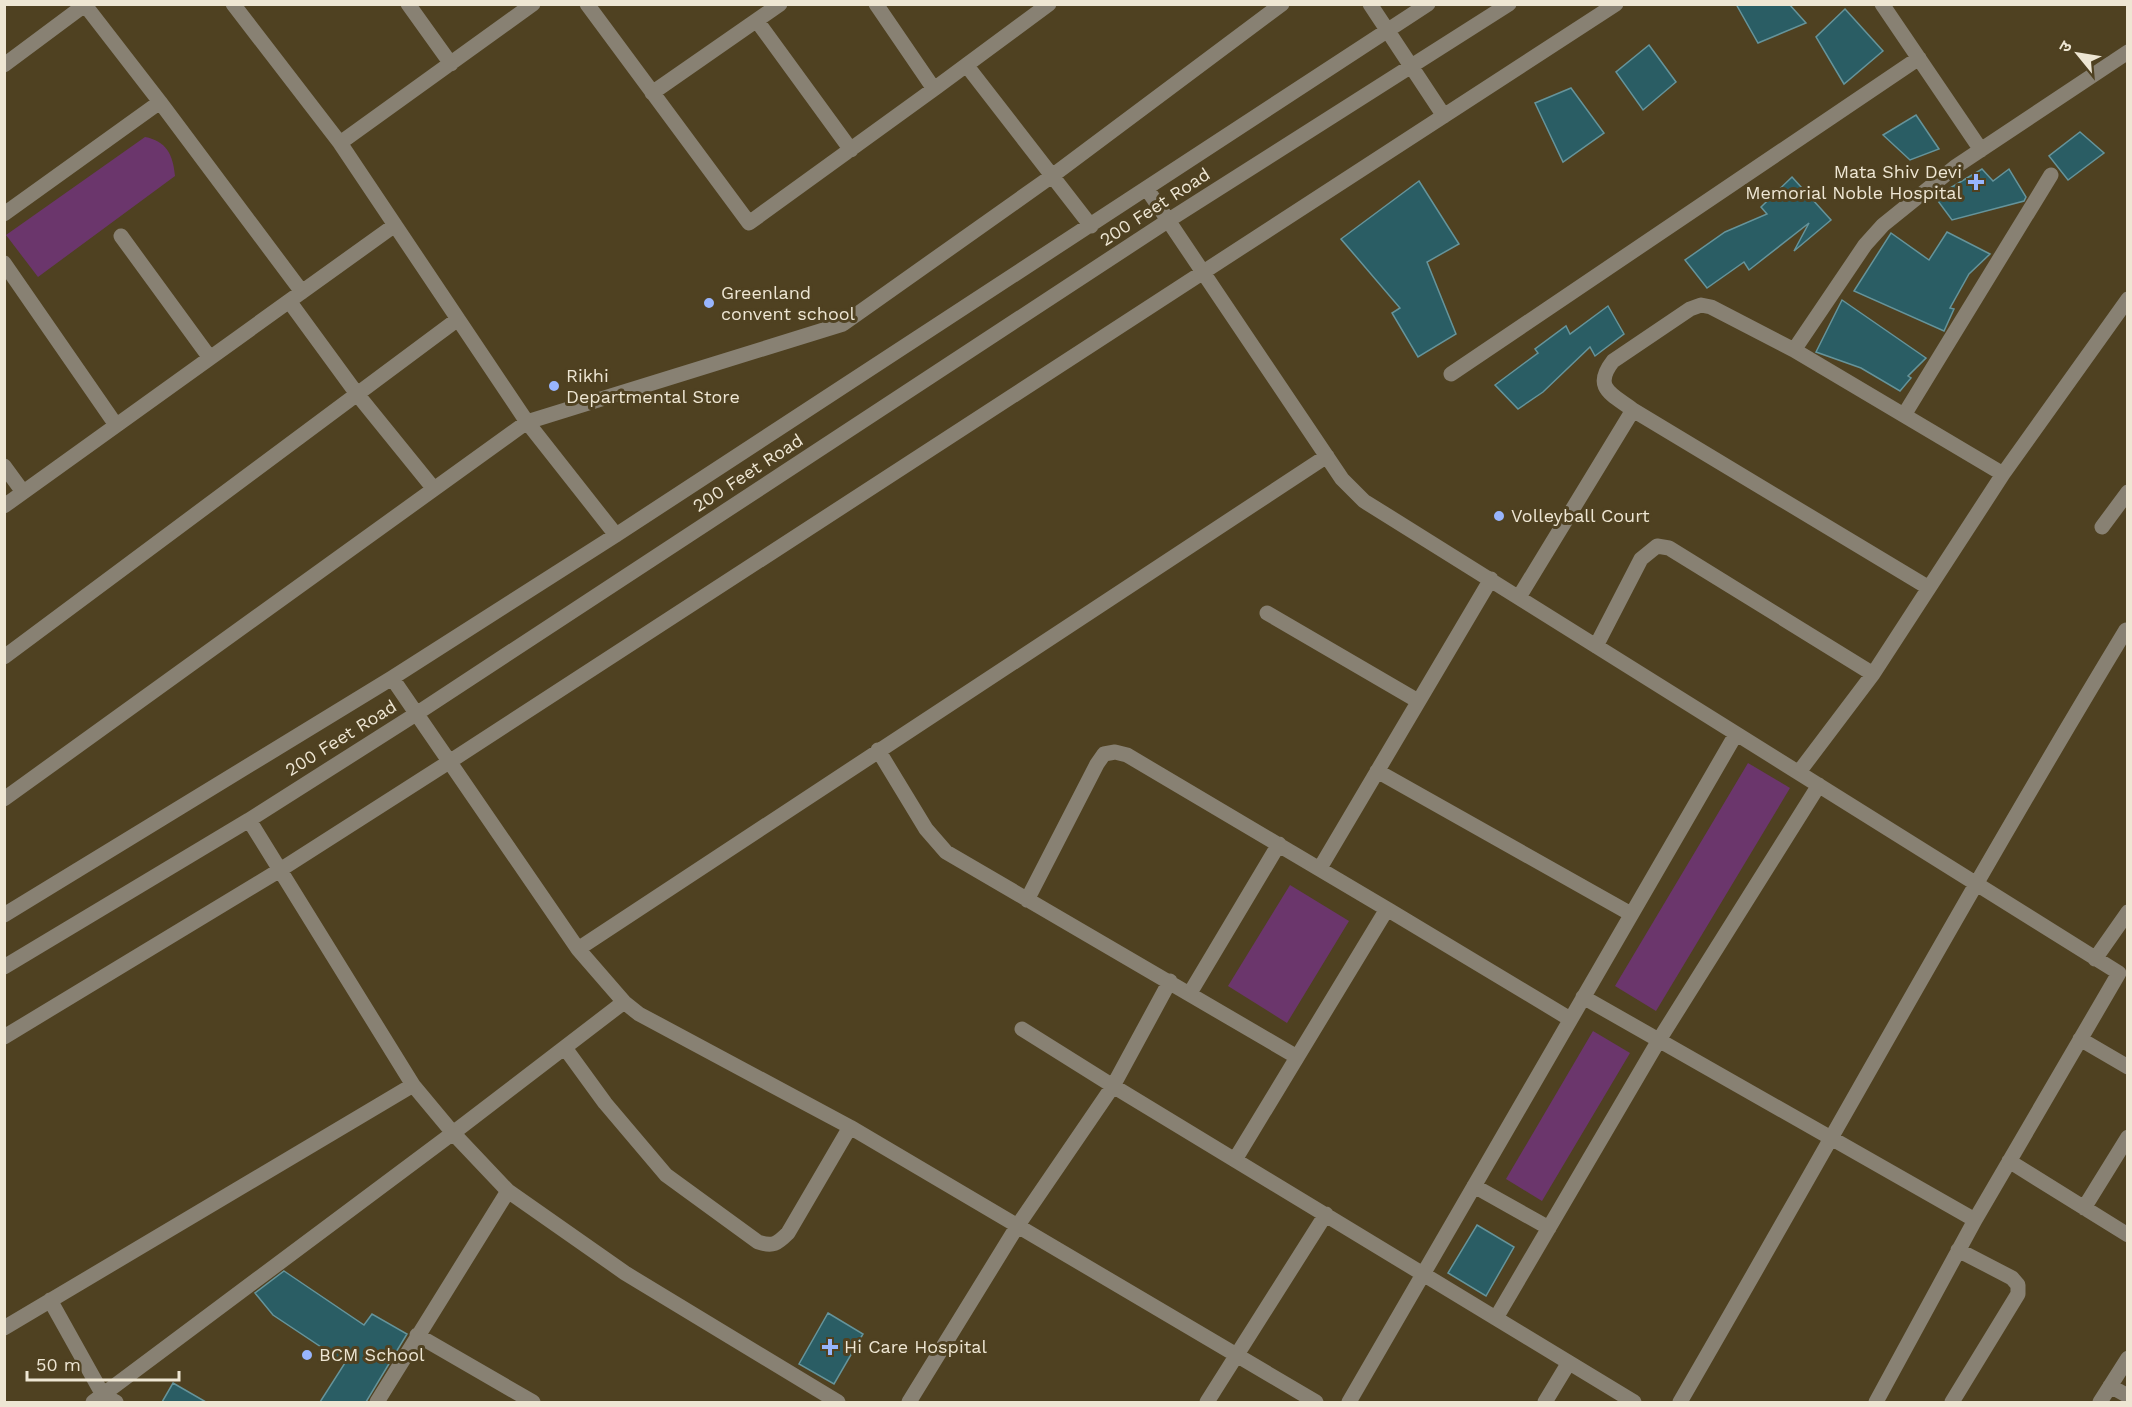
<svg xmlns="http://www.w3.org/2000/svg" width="2132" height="1407" font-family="'Work Sans','Noto Sans Devanagari',sans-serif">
<rect width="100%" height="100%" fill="#4f4121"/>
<path fill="#6b366c" d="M145,137C166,141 173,154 175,176L38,277L6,235Z
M1748,763L1790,788L1656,1011L1615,986Z
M1290,885L1349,921L1287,1023L1228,986Z
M1593,1031L1630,1053L1542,1201L1506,1179Z"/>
<path fill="#2a5d64" stroke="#65949b" stroke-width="1.5" d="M1736,4H1789L1806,23L1758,43Z
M1845,9L1883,51L1844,84L1816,37Z
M1649,45L1676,82L1643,110L1616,72Z
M1571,88L1604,133L1563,162L1535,103Z
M1916,115L1939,149L1910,160L1883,135Z
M2080,132L2104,153L2068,180L2049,156Z
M1982,169L1993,181L2009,169L2026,197L2024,201L1952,220L1935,197Z
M1792,177L1831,220L1794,251L1809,223L1749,270L1744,262L1707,288L1685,260L1725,232L1767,214L1761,207Z
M1419,181L1459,244L1427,262L1456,334L1418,357L1392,313L1400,308L1341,239Z
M1947,232L1990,254L1969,274L1950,308L1954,309L1944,331L1854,291L1891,233L1929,260Z
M1842,300L1926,358L1908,376L1911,378L1900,391L1861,368L1816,352Z
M1608,306L1624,334L1595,356L1590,347L1543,392L1518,409L1495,385L1538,353L1535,349L1566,326L1570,334Z
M1477,1225L1514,1247L1486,1296L1448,1273Z
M284,1271L364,1325L372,1314L407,1334L366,1402H320L345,1363L273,1315L255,1293Z
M828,1313L863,1334L834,1384L799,1364Z
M173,1383L206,1402H162Z"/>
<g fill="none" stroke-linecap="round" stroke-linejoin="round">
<path stroke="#888173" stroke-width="15" d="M233,4L340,143L527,422L616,535
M408,4L451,64
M587,4L749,223L934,89L876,4
M1370,4L1444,116
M1882,4L1981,150
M757,21L851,150
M4,65L86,4
M967,66L1091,226
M934,89L1049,4
M652,93L780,4
M160,102L302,292
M340,143L533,4
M1147,189L1342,479L1364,501L2119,973L1975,1220L1876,1402
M4,214L160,102L85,5
M121,236L210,358
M4,263L116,425
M289,301L357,394L434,489
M1794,350L1865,245L1883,225L1955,167L2128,52
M1451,374L1919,58
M1633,410C1612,394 1592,388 1613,361L1690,309L1701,305L1711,307L1794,350L2003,474
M1904,415L2051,175
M4,466L23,492
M4,506L395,225
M2102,527L2128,492
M1519,597L1633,410L1929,588
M1267,613L1418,701
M1596,646L1641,559L1657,546L1669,548L1873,674
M4,657L458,319
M878,750L926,829L946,852L1297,1057
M1377,771L1631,914
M1799,772L1873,674L2003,474L2128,299
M4,799L527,422L843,324L1052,176L1282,4
M249,820L413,1085L453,1133L624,1002L578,949L392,678
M1320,868L1491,579
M1027,900L1097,764L1104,754L1115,752L1127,755L1387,909L1236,1158
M1387,909L1570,1019
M4,915L392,678L616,535L1428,4
M578,949L1327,456
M2095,959L2128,912
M4,967L249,820L416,714L1169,220L1509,4
M1190,993L1279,844
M1583,997L1975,1220
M624,1002L639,1014L850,1127L1316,1402
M1022,1029L1113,1086L1170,981
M4,1037L280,870L449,762L1616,4
M2080,1039L2128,1067
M565,1048L605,1103L666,1175L758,1242C773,1247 777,1244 788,1233L850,1127
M2009,1161L2128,1235
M1474,1186L1549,1228
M2084,1208L2128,1137
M50,1300L103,1395L116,1402
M1496,1318L1659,1040L1819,785
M4,1328L413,1085
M417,1335L533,1402
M2110,1386L2128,1396
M93,1402L453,1133L508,1191L625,1273L838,1402
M377,1402L508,1191
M909,1402L1018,1225L1113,1086L1634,1402
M1207,1402L1326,1214
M1349,1402L1736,734
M1545,1402L1568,1364
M1680,1402C1829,1145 1972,884 2126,630
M1952,1402L2018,1294V1285L2012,1278L1958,1250
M2100,1402L2128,1358"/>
</g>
<g fill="#98b5fd" stroke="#4f4121" stroke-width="2">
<path d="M1973 173h6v6h6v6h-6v6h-6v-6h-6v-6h6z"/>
<circle cx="709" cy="303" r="6"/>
<circle cx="554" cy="386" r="6"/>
<circle cx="1499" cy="516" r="6"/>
<path d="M827 1338h6v6h6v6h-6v6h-6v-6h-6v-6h6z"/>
<circle cx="307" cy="1355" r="6"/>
</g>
<g text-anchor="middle" stroke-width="6" stroke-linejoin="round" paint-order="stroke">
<g font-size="18" fill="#eee6d3" stroke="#4f4121" text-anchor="start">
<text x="1962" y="178" text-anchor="end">Mata Shiv Devi<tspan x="1962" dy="21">Memorial Noble Hospital</tspan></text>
<text x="721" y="299">Greenland<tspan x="721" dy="21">convent school</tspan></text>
<text x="566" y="382">Rikhi<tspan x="566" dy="21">Departmental Store</tspan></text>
<text x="1511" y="522">Volleyball Court</text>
<text x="844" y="1353">Hi Care Hospital</text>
<text x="319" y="1361">BCM School</text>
</g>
<g font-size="18" fill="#eee6d3" stroke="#4f4121">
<text transform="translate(1155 207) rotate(-33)" y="6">200 Feet Road</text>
<text transform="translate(748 473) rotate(-33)" y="6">200 Feet Road</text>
<text transform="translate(341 738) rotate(-32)" y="6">200 Feet Road</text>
</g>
</g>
<rect width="2132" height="1407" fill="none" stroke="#eee6d3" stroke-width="12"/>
<g transform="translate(2078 54) rotate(300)" stroke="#4f4121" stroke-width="4.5" paint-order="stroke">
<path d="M0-4.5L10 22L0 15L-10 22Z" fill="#eee6d3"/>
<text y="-9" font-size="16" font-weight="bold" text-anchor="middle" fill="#eee6d3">उ</text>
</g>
<path d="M27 1371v9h152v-9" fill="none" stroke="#eee6d3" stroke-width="3"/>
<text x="36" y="1371" font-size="18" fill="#eee6d3" stroke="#4f4121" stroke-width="4.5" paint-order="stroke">50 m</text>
</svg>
